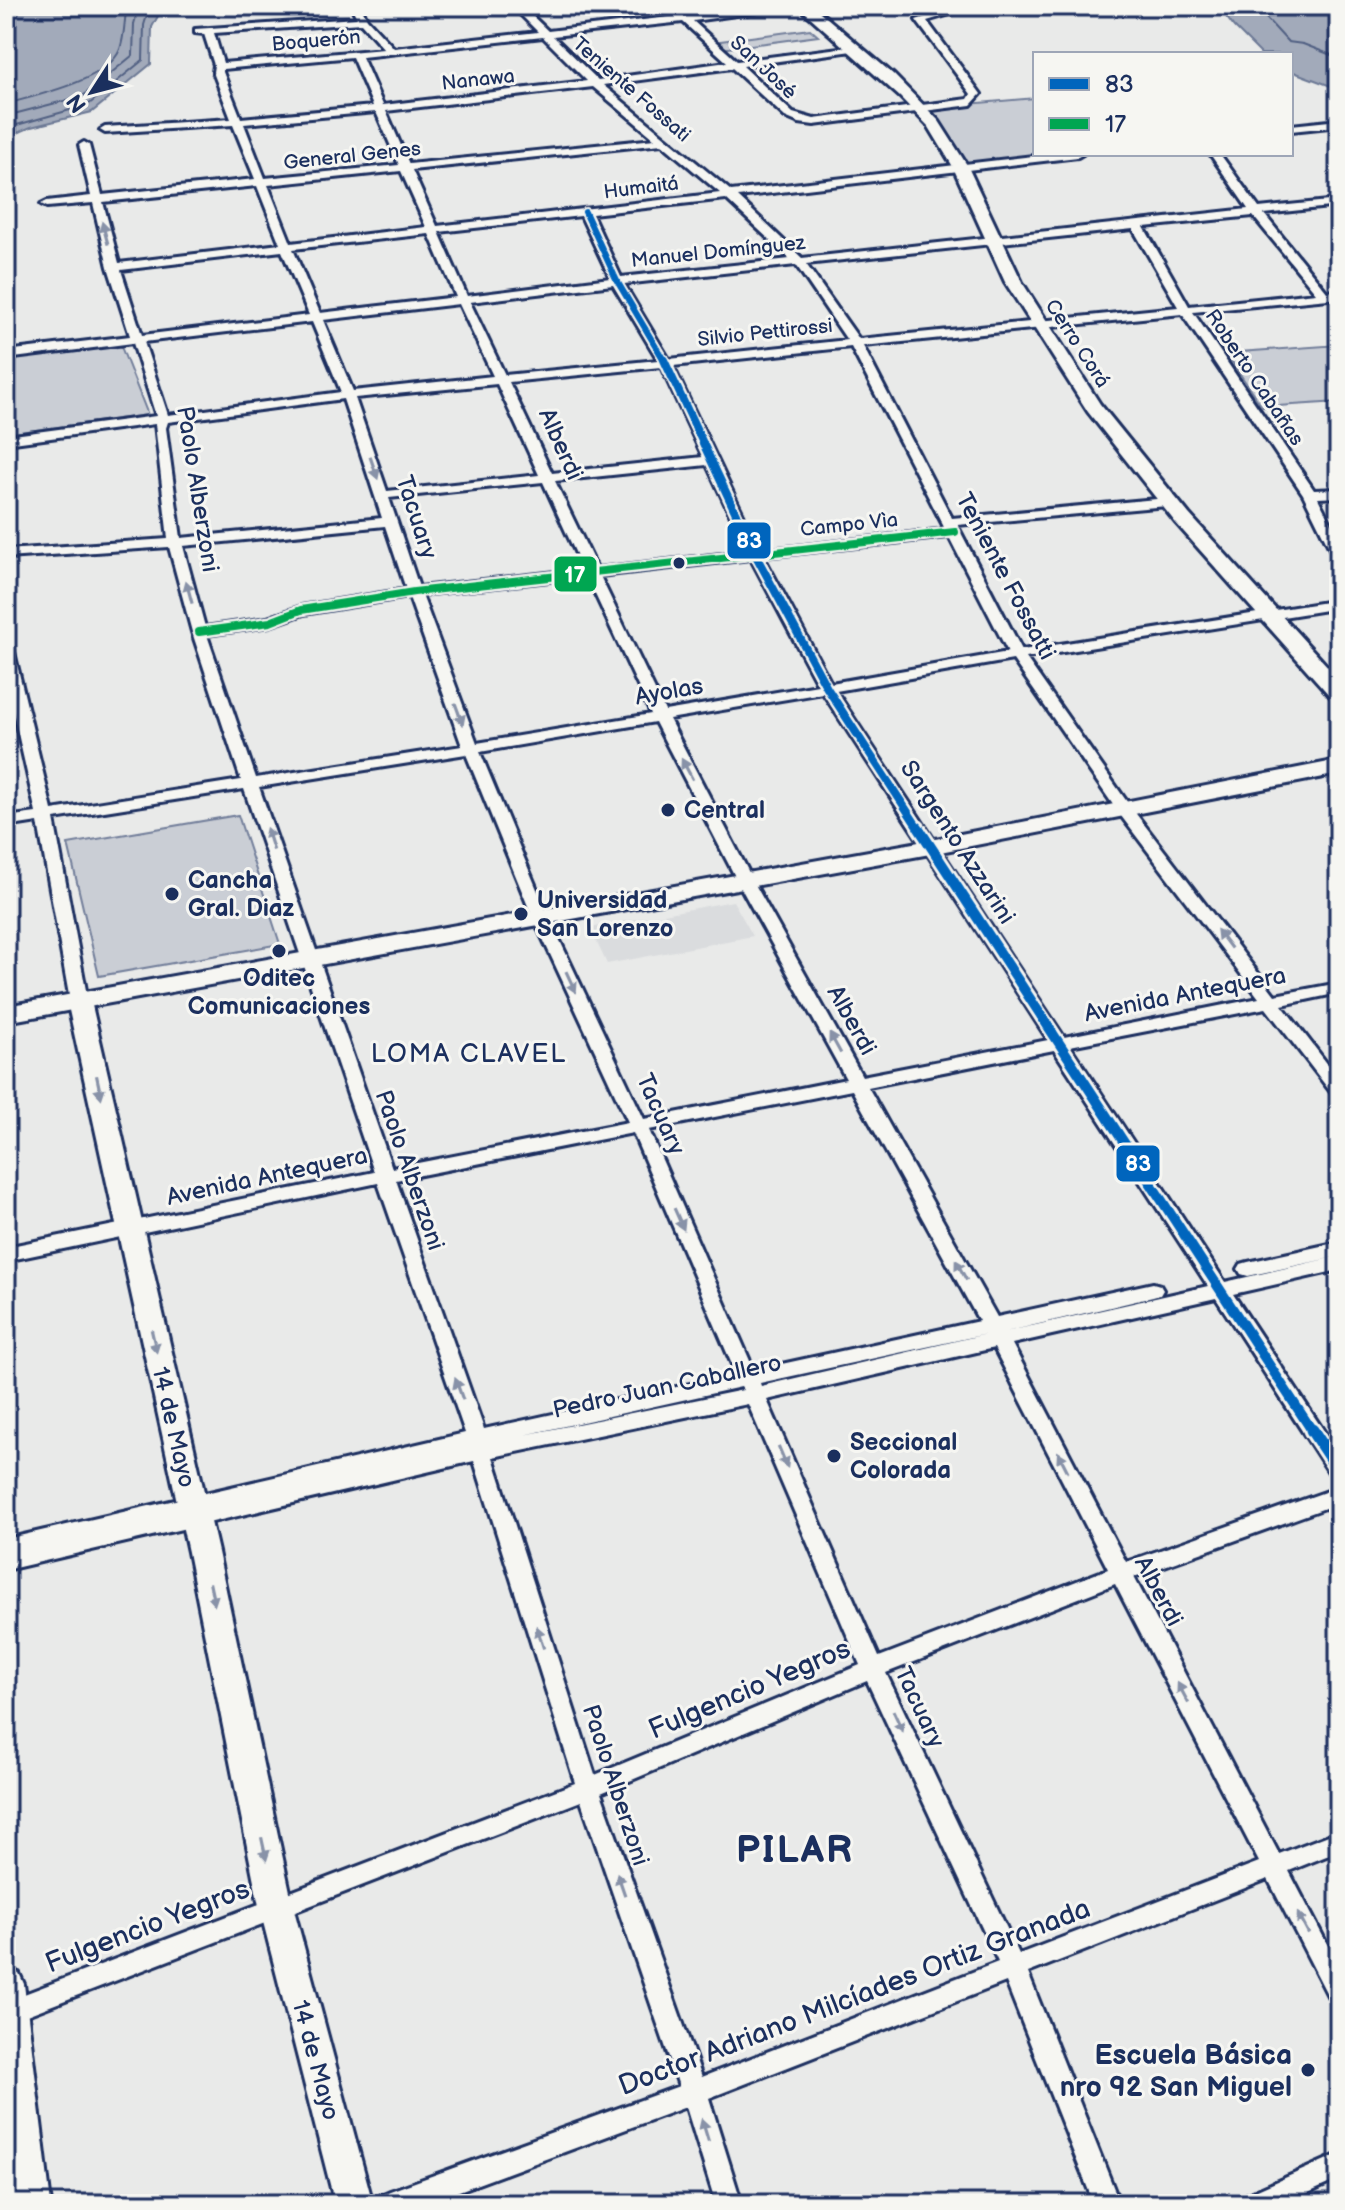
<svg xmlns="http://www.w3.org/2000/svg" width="1345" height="2210" font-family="'Balsamiq Sans',sans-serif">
<rect width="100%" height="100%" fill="#e9eae9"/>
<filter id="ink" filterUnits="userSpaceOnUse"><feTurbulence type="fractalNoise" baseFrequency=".0125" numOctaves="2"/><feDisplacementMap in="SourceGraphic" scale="16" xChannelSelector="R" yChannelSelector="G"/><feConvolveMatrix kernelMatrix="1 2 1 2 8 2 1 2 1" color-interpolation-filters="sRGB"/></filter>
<g filter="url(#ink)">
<path fill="#dadcde" d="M733,901L753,936L607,964L590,928Z"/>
<path fill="#caced5" stroke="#727e9a" stroke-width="2" d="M810,29L818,36L721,49L713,42Z
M1035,98V154H1076L966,167L922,108Z
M120,344L148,415L6,434V358Z
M1339,345V402L1262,407L1226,353Z
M238,815L280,944L99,976L68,844Z"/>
<path fill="#a2aaba" stroke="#6c7995" stroke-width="2" d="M6,6H157L158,16L152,27L151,64L92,112L31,127L6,138Z
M1218,6H1339V89L1291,71V54H1261L1234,27Z"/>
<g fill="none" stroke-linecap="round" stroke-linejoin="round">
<path stroke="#516083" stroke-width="2" d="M1255,6L1288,42L1303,44L1339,58
M6,104C35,96 109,80 120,49C125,35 124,20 127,6
M6,116L83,96L133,55L134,24L139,6
M6,128L88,105L143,60L144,25L150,6"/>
<g stroke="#1b2f5e" stroke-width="6">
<path id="street" d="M351,6H361L367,19L394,48L538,32L512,6H522L548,31L678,16L667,6H678L688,15L772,6H803L693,21L737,61L855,46V50L852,51L743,66L793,113L814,119L968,99L971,94L916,20L961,6H977L927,21L981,94L971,105L814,125L799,123L785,117L732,68L603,85L731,191L1051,154H1083L1078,157L738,197L802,258L1248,209L1210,154H1220L1259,208L1339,200V206L1264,214L1327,292L1339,290V298L1193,312L1314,490L1339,489V497L1318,498L1339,539V557L1332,553L1303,494L1182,314L863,346L952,518L1167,498L1174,502L1167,506L957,525L1022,650L1339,600V608L1026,658L1130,806L1275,995L1339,983V993L1282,1005L1339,1079V1097L1333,1095L1266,1008L1070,1046L1225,1282L1339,1256V1270L1233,1294L1339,1454V1479L1332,1477L1216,1298L1012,1344L1126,1562L1339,1487V1503L1134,1577L1279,1854L1339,1831V1851L1289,1871L1339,1967V2003L1330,2000L1268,1879L1028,1973L1120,2204H1094L1006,1982L709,2098L742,2204H716L686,2107L424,2204H377L381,2195L390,2191L679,2086L581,1801L6,2023V2001L575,1783L474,1461L6,1570V1539L465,1433L378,1183L6,1261V1247L374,1172L244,789L54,819L88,1001L79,1006L70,1001L38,822L6,827V817L36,813L6,680V644L13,648L52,810L241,780L192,632L169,547L6,558V550L168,539L155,424L6,444V436L156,416L133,343L6,359V351L130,336L108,267L93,203L47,207L41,204L47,201L91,196L79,145L84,142L89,145L102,195L255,179L233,125L105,133L100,130L105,127L231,119L213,72L214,65L204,34L195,33V29L357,18ZM683,22L727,62L598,80L553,36ZM361,23L384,49L223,63L214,33ZM543,37L587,81L383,105L362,57ZM352,57L373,106L241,118L223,72V69ZM593,87L655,139L409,164L386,111ZM376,112L399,165L265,178L244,124ZM662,144L720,193L437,226L412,170ZM401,171L426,227L291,243L268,185ZM257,186L280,244L119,263L103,202ZM726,199L790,259L621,277L592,214ZM581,216L610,278L467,296L439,232ZM1253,216L1316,293L1189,306L1144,227ZM1133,229L1178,307L859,339L806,264ZM429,234L456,297L320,313L293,249ZM282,251L309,315L142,335L121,270ZM796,265L847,340L669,359L624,284ZM613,285L658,360L505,375L470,302ZM459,304L493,376L353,391L323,320ZM312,322L341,392L168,415L144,342ZM851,347L945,529L760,550L673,366ZM661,367L703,457L552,473L509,382ZM497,384L539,475L387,491L355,398ZM343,399L382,518L181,538L166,428L168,422ZM707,465L747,551L597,568L555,481ZM543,482L583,569L419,587L389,498ZM385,526L406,589L301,606L267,618L205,627L183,546ZM949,537L1008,652L831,683L764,557ZM751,559L818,685L665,711L600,576ZM587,577L651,714L477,743L422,595ZM409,597L462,746L256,778L207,635L270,626L304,614ZM1013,660L1118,812L1259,998L1064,1037L836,691ZM823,693L1048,1040L862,1076L757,888L669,719ZM655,722L741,888L846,1079L644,1119L546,911L480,752ZM466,754L530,911L628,1122L392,1168L259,787ZM1054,1050L1208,1286L1005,1332L1153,1297L1160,1295L1163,1290L1160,1285L1153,1283L997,1317L868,1087ZM852,1090L979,1321L754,1370L649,1130ZM633,1133L736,1374L484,1429L396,1180ZM986,1334L761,1386L760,1383ZM994,1348L1108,1569L879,1657L767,1400ZM741,1387L743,1390L524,1435ZM748,1404L860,1665L595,1775L493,1457ZM1115,1584L1259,1862L1019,1954L886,1673ZM867,1681L998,1962L702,2077L601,1793Z
M1339,120V126L1291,131V125Z
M1339,1242V1256L1248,1276L1241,1274L1238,1269L1241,1264L1248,1262Z
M1339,2154V2179L1284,2204H1242L1246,2195Z"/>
</g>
<g stroke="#1b2f5e" stroke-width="6">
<path id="secondary" d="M798,6H813L894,75L939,121L967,165L1022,282L1100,404L1189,514L1339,679V698L1331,697L1175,522L1088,412L1005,282L952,165L929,127L900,97Z
M79,993L88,995L91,1001L218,1552L293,1906L373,2204H335L259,1906L188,1552L67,1001L70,995Z
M6,1968L19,1973L24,1984L51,2204H13L6,2143Z"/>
</g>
<g stroke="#1b2f5e" stroke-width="6">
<path id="primary" d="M1339,760V774L930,854L6,1022V1006L930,840Z"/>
</g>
<use href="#street" fill="#f6f6f2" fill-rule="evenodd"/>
<use href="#secondary" fill="#f6f6f2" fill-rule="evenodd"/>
<use href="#primary" fill="#f6f6f2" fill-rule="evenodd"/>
<g stroke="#f6f6f2" stroke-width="10">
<path id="bus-1-far3" d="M585,212L617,281L665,362"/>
</g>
<g stroke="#f6f6f2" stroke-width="13">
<path id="bus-1-far2" d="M664,360L755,554L827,688L919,829"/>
</g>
<g stroke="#f6f6f2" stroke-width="16">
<path id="bus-1-far1" d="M918,827L1313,1432"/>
</g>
<g stroke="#f6f6f2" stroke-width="19">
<path id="bus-1" d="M1312,1430L1339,1471"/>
</g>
<g stroke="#f6f6f2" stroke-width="13">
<path id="bus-2" d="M199,632L270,622L301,610L414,592L955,532"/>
</g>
<use href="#bus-1-far3" stroke="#0065bd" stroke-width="6"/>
<use href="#bus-1-far2" stroke="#0065bd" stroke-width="8"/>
<use href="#bus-1-far1" stroke="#0065bd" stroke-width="10"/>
<use href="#bus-1" stroke="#0065bd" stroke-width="13"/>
<use href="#bus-2" stroke="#00a651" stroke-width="8"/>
</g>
<defs><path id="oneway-solid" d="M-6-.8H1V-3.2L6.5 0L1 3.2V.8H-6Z" transform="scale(2)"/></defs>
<g fill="#8892a8">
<use href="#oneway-solid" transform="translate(105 233) rotate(-105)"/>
<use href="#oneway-solid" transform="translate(374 468) rotate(71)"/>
<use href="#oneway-solid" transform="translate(189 592) rotate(-105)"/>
<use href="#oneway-solid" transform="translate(459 714) rotate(70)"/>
<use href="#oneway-solid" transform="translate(687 769) rotate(-118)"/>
<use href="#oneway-solid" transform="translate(270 839) rotate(-108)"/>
<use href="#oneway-solid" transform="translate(1224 939) rotate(-127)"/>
<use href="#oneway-solid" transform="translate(571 982) rotate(65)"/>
<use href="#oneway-solid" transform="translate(835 1043) rotate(-119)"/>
<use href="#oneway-solid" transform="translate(99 1087) rotate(78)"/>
<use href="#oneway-solid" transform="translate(679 1219) rotate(66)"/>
<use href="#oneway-solid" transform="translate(961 1270) rotate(-119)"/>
<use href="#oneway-solid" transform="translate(154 1341) rotate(77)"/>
<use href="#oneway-solid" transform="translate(459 1389) rotate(-110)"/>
<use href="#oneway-solid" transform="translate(783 1457) rotate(67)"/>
<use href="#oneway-solid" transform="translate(1063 1462) rotate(-117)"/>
<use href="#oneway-solid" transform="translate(212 1594) rotate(78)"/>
<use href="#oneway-solid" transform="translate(540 1637) rotate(-108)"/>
<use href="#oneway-solid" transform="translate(1183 1693) rotate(-118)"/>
<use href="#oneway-solid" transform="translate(898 1721) rotate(65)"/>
<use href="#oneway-solid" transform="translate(264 1849) rotate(78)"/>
<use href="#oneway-solid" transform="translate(621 1884) rotate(-109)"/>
<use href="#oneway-solid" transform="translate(1303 1923) rotate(-118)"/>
<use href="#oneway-solid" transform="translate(705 2130) rotate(-107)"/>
</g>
</g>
<g fill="#1b2f5e" stroke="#f6f6f2" stroke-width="3">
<circle cx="679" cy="563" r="7"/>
<circle cx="668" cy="810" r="8"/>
<circle cx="172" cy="894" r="8"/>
<circle cx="521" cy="914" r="8"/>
<circle cx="279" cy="951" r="8"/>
<circle cx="834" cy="1456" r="8"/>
<circle cx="1308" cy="2070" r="8"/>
</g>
<g text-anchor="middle" stroke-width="6" stroke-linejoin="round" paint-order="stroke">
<g font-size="20" fill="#1b2f5e" stroke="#f6f6f2">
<text transform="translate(316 40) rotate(-5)" y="7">Boquerón</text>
<text transform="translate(764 67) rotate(43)" y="7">San José</text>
<text transform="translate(478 79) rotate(-6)" y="7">Nanawa</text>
<text transform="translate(632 89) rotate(41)" y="7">Teniente Fossati</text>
<text transform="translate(352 155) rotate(-6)" y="7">General Genes</text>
<text transform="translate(641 187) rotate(-7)" y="7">Humaitá</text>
<text transform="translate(718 251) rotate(-6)" y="7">Manuel Domínguez</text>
<text transform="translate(765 332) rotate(-6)" y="7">Silvio Pettirossi</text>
<text transform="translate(1078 343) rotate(57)" y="7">Cerro Corá</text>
<text transform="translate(1255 377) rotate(56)" y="7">Roberto Cabañas</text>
<text transform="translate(849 524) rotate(-6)" y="7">Campo Vìa</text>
</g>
<g font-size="24" fill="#1b2f5e" stroke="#f6f6f2">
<text transform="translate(561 444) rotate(66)" y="8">Alberdi</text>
<text transform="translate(198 489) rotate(81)" y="8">Paolo Alberzoni</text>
<text transform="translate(417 517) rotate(72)" y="8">Tacuary</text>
<text transform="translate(1006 576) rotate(62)" y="8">Teniente Fossatti</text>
<text transform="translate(669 691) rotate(-10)" y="8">Ayolas</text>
<text transform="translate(958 842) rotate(57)" y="8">Sargento Azzarini</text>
<text transform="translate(1185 994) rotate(-11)" y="8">Avenida Antequera</text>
<text transform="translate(852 1020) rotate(61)" y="8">Alberdi</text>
<text transform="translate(661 1114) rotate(66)" y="8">Tacuary</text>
<text transform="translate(410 1170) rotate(71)" y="8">Paolo Alberzoni</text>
<text transform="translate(267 1176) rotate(-12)" y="8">Avenida Antequera</text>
<text transform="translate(667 1386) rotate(-12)" y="8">Pedro Juan Caballero</text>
<text transform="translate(174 1427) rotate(77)" y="8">14 de Mayo</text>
<text transform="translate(1159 1591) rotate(62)" y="8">Alberdi</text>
<text transform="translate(920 1707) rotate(65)" y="8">Tacuary</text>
<text transform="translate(616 1785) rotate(72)" y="8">Paolo Alberzoni</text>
<text transform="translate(316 2060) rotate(75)" y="8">14 de Mayo</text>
</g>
<g font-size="24" font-weight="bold" fill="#1b2f5e" stroke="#f6f6f2" text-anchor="start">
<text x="684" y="818">Central</text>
<text x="188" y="888">Cancha<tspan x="188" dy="28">Gral. Diaz</tspan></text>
<text x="537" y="908">Universidad<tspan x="537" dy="28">San Lorenzo</tspan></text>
<text x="279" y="986" text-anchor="middle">Oditec<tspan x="279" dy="28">Comunicaciones</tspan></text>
<text x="850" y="1450">Seccional<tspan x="850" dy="28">Colorada</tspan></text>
</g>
<g font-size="26" letter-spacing="2" fill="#1b2f5e" stroke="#f6f6f2">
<text x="469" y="1062">LOMA CLAVEL</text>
</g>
<g font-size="28" fill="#1b2f5e" stroke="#f6f6f2">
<text transform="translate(749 1688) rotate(-23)" y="10">Fulgencio Yegros</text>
<text transform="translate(147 1925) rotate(-21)" y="10">Fulgencio Yegros</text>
<text transform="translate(854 1996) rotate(-21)" y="10">Doctor Adriano Milcíades Ortiz Granada</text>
</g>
<g font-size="28" font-weight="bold" fill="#1b2f5e" stroke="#f6f6f2" text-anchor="end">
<text x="1292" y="2064">Escuela Básica<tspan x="1292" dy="32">nro 92 San Miguel</tspan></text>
</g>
<g font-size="38" font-weight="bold" letter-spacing="2" fill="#1b2f5e" stroke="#f6f6f2">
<text x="795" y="1862">PILAR</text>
</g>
</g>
<g stroke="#f6f6f2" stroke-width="3">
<rect x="726" y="521" width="46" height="39" rx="8" fill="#0065bd"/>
<rect x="553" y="555" width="45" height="38" rx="8" fill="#00a651"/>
<rect x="1115" y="1144" width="46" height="39" rx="8" fill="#0065bd"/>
</g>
<g font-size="22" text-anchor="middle" font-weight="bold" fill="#fff">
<text x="749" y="548">83</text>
<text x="575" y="582">17</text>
<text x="1138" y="1171">83</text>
</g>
<rect width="1345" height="2210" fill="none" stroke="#f6f6f2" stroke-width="32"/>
<rect x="16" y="16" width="1313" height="2178" fill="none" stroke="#1b2f5e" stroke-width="3" filter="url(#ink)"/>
<rect x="1033" y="52" width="260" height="104" fill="#f6f6f2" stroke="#9ea6b7" stroke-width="2"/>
<rect x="1049" y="78" width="40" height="12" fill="#0065bd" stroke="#9ea6b7" stroke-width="2"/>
<text x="1105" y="92" font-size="24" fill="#1b2f5e">83</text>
<rect x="1049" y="118" width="40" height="12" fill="#00a651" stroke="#9ea6b7" stroke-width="2"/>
<text x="1105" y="132" font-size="24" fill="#1b2f5e">17</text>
<g transform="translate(92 92) rotate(234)" stroke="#f6f6f2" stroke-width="6" paint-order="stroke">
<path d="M0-6L14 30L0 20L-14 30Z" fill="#1b2f5e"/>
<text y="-12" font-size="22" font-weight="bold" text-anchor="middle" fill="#1b2f5e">N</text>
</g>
</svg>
